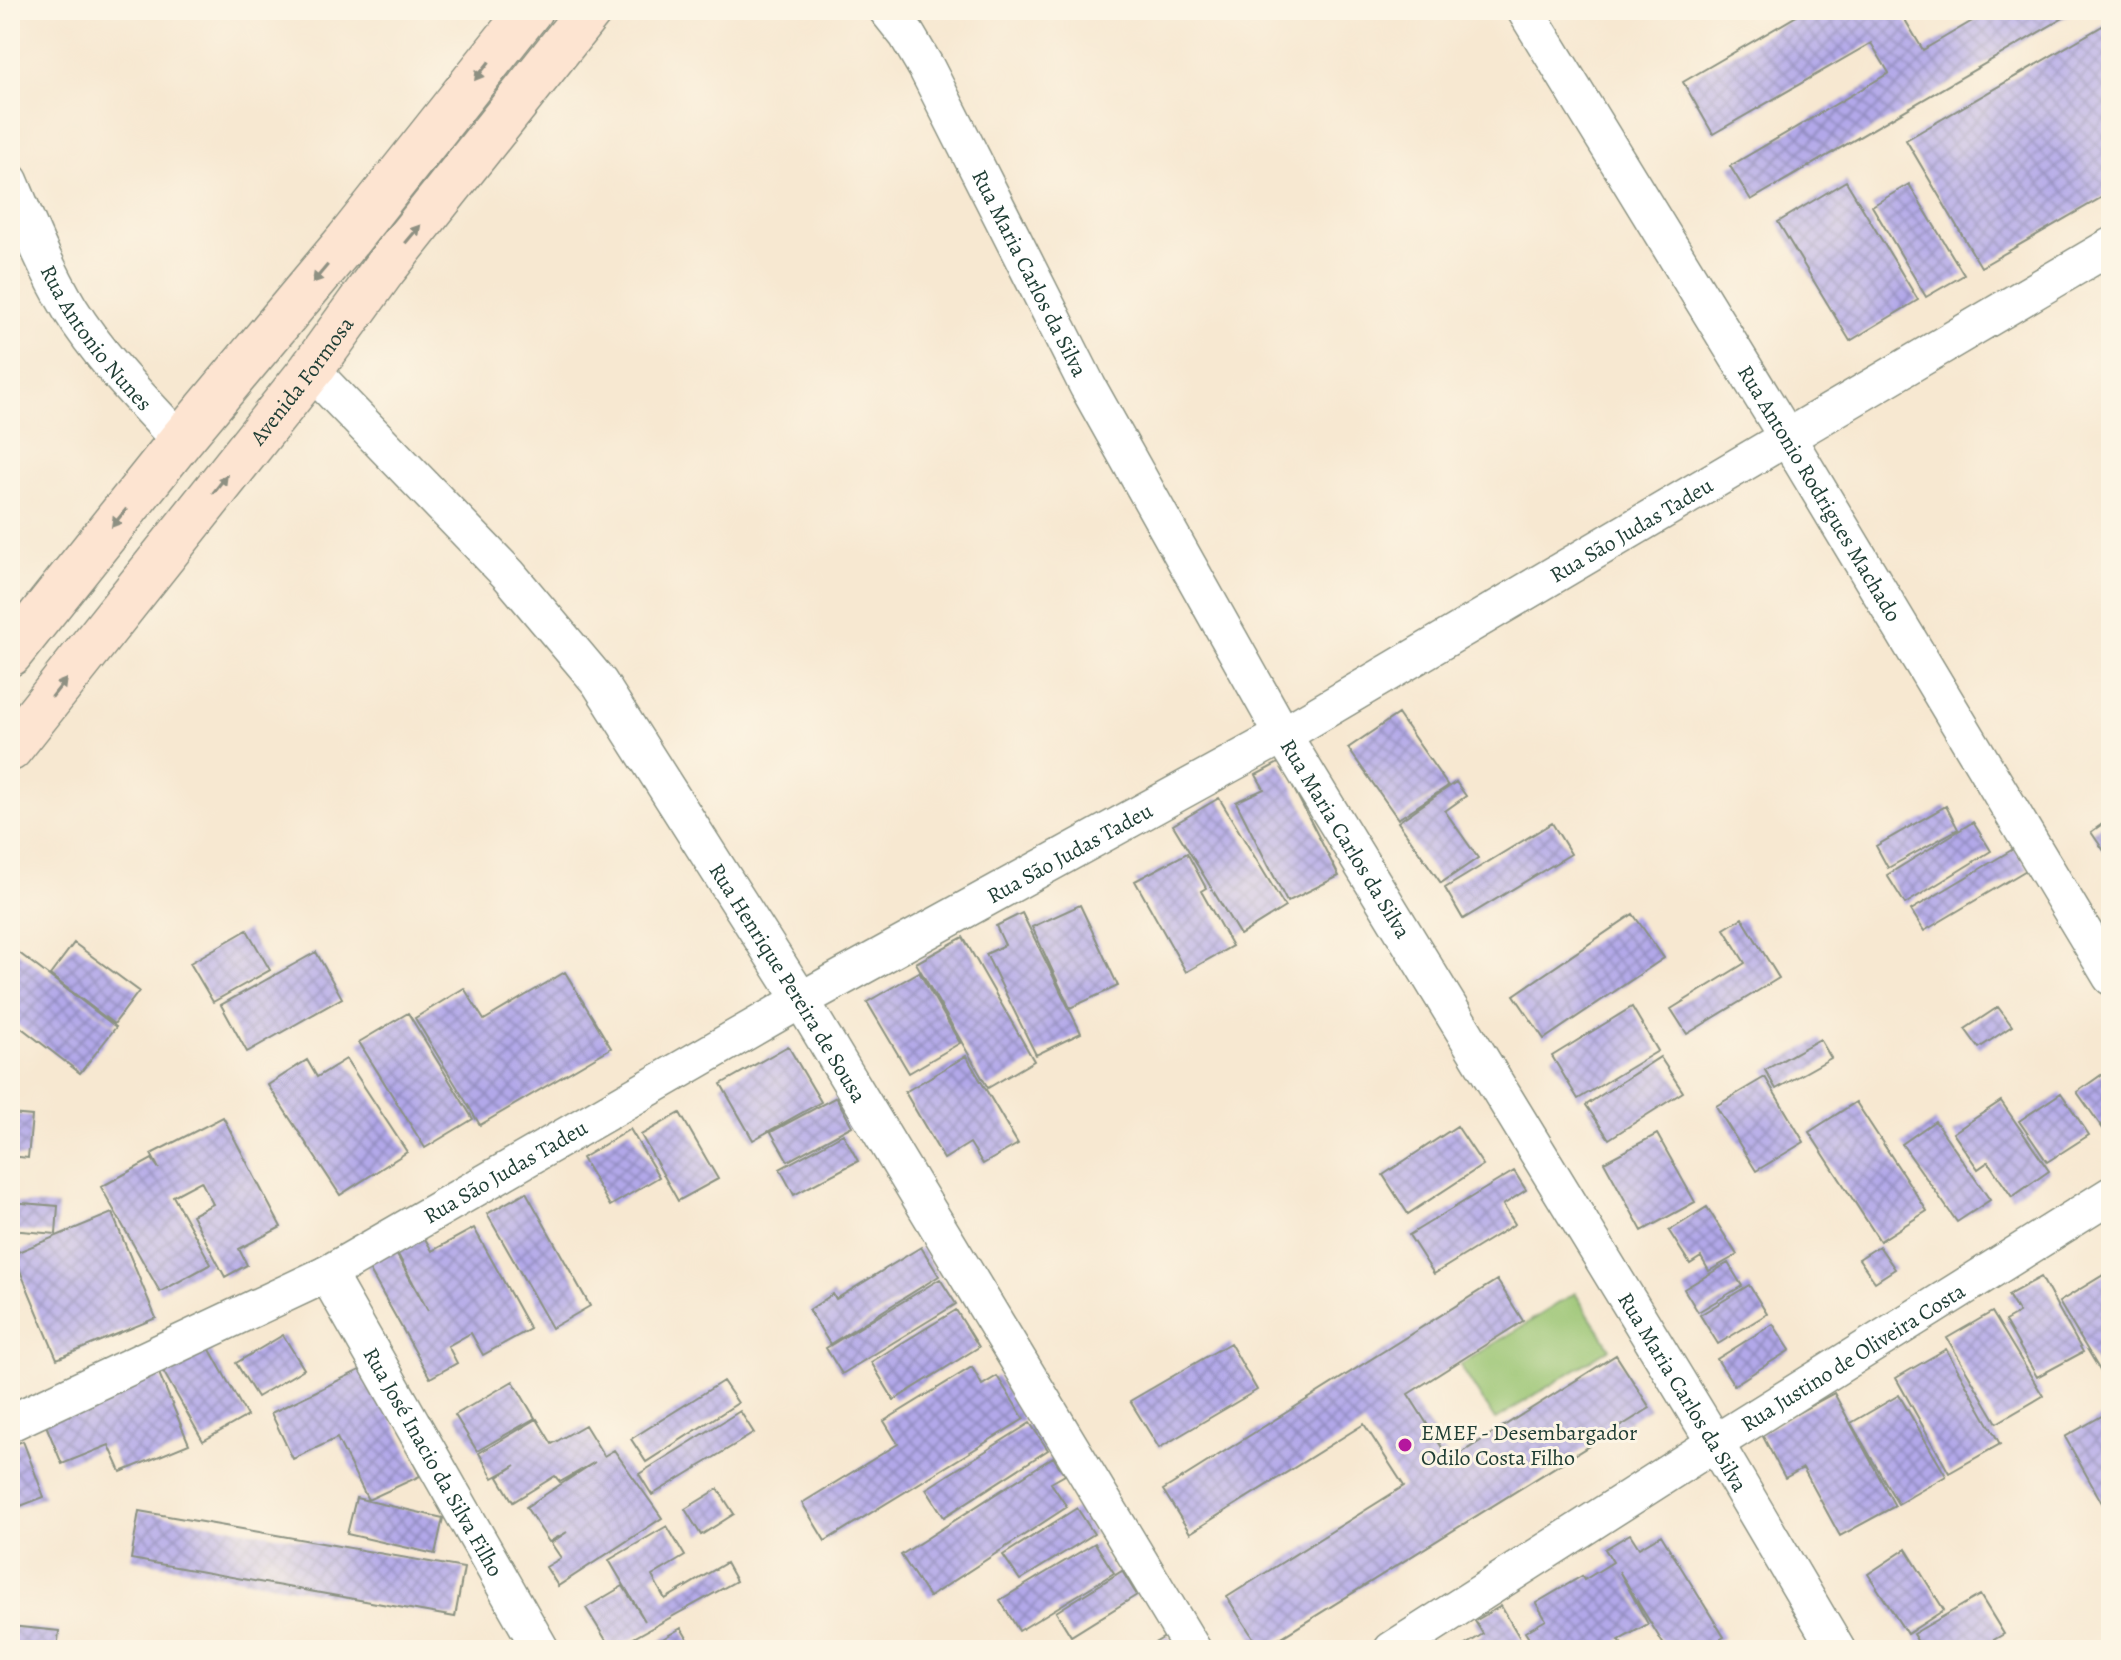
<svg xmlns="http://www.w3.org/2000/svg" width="2121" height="1660" font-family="Alegreya,serif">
<defs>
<pattern id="building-cross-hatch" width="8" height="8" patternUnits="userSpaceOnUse" patternTransform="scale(2)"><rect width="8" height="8" fill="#b2a8e9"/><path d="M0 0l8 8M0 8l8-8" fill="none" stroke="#908abe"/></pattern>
</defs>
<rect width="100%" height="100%" fill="#fcf5e5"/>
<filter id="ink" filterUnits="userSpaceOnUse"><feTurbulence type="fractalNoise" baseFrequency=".0125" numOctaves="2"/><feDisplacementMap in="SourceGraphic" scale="16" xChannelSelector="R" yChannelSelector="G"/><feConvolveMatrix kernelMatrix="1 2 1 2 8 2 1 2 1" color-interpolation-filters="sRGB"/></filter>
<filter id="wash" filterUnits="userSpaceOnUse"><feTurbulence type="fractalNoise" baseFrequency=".006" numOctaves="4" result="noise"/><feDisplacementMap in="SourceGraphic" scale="32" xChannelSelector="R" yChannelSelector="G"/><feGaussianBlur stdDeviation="1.8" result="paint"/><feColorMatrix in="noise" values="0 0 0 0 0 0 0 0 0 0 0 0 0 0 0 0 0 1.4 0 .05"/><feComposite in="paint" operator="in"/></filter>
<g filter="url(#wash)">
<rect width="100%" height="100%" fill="#f7e8d1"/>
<path fill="#97c370" stroke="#5b8052" stroke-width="2" d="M1575,1293L1610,1348L1495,1420L1460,1365Z"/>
<g id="blocks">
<path fill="url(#building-cross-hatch)" d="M1807,10H1918L1904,18L1923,50L1991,10H2077L1751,200L1730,166L1889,73L1871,43L1713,134L1683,82Z
M2111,21V192L1981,267L1906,140Z
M1846,181L1918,300L1850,341L1778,222Z
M1909,184L1964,275L1926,297L1872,206Z
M1398,714L1448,786L1398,819L1348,748Z
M1280,762L1339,876L1287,902L1236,802L1264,789L1256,775Z
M1456,782L1466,796L1445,811L1478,858L1441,883L1398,822Z
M1219,798L1285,907L1240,935L1173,825Z
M1946,806L1958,829L1888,868L1876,846Z
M2111,818V861L2091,832Z
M1973,822L1991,851L1905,904L1887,875Z
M1552,823L1571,854L1463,919L1445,888Z
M2015,848L2028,869L1924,931L1911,910Z
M1187,853L1206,888L1201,891L1232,946L1186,972L1135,881Z
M1080,905L1118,986L1070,1008L1032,927Z
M1022,913L1081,1033L1036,1055L986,954L1005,945L996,926Z
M1633,914L1664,958L1544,1039L1514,995Z
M1742,918L1779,978L1687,1034L1671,1009L1745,963L1724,929Z
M247,930L270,970L213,1002L190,963Z
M963,937L1034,1061L988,1088L916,963Z
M74,943L139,991L114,1024L50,975Z
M10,946L116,1027L80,1073L10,1019Z
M316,952L342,998L247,1052L221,1005Z
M565,972L611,1048L480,1125L415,1018L464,988L484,1020Z
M919,972L960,1043L909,1073L867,1002Z
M1632,1007L1658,1051L1578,1099L1552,1056Z
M1998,1007L2012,1026L1979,1048L1965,1029Z
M408,1013L473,1119L425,1148L359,1042Z
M1820,1039L1831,1058L1776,1089L1765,1070Z
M788,1046L821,1102L753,1140L721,1084Z
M966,1056L1018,1144L983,1164L970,1143L944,1159L905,1092Z
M1660,1057L1683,1092L1609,1139L1586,1105Z
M346,1059L407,1152L340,1195L268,1085L307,1060L317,1077Z
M2111,1068V1140L2077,1092Z
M1765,1077L1804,1142L1756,1171L1716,1106Z
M2061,1093L2089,1135L2047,1162L2019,1121Z
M836,1097L852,1126L788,1161L771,1132Z
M2001,1101L2049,1171L2012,1197L1988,1162L1978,1169L1953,1133Z
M1856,1102L1927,1211L1880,1241L1809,1132Z
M680,1113L718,1179L678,1201L641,1135Z
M10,1114L32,1116L28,1158L10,1156Z
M223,1117L281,1227L239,1249L247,1265L225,1277L192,1215L213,1204L201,1181L173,1196L211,1264L160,1292L101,1187L152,1159L159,1169L151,1154Z
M1935,1121L1990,1200L1957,1222L1902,1144Z
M1457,1126L1483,1165L1408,1214L1383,1175Z
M630,1129L659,1177L610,1206L582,1158Z
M843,1134L858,1161L794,1195L780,1169Z
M1657,1134L1695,1202L1642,1231L1604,1162Z
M1514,1171L1526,1190L1503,1205L1515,1224L1434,1274L1409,1235Z
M526,1192L590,1306L552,1328L487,1214Z
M10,1202L58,1206L56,1234L10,1230Z
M1707,1207L1737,1255L1709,1271L1701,1257L1690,1264L1669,1231Z
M112,1213L156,1318L57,1359L13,1254Z
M474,1228L530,1329L483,1355L471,1333L448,1346L457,1363L430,1378L366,1264L393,1248L428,1311L393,1245L420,1230L432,1251Z
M1879,1246L1895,1269L1875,1282L1859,1259Z
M921,1247L939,1276L830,1344L809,1310L833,1294L836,1299Z
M1728,1263L1742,1286L1698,1312L1684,1289Z
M2105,1274L2111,1284V1389L2059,1302Z
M2041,1277L2083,1352L2037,1377L2005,1321L2019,1313L2008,1295Z
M940,1279L956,1304L842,1374L826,1348Z
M1497,1280L1523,1321L1408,1394L1450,1460L1616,1355L1650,1408L1261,1650L1227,1597L1404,1486L1364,1424L1190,1533L1163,1490Z
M1749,1285L1767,1314L1718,1344L1700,1315Z
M956,1310L979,1347L894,1400L871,1362Z
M1992,1312L2043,1396L1997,1423L1947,1338Z
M1773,1324L1790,1350L1734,1385L1717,1359Z
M283,1335L304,1369L257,1397L236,1363Z
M1230,1343L1257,1390L1159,1448L1130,1401Z
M208,1346L247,1416L203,1441L163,1371Z
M1946,1349L2000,1444L1949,1473L1896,1378Z
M366,1367L420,1476L368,1500L337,1438L293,1459L271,1413Z
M972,1367L982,1385L997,1376L1024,1419L825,1541L802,1503L898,1444L884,1421Z
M158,1371L189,1444L121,1472L109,1445L62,1464L43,1418Z
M513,1381L535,1418L477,1451L455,1415Z
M723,1381L738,1403L646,1462L631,1439Z
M1834,1393L1895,1506L1840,1536L1803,1468L1785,1478L1761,1433Z
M1899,1395L1946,1476L1898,1504L1851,1423Z
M740,1411L754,1433L652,1495L639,1474Z
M2107,1413L2111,1420V1519L2065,1437Z
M537,1419L552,1444L585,1425L604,1456L614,1450L662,1518L558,1586L546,1567L561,1558L551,1543L567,1532L549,1542L526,1507L595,1462L560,1482L555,1476L513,1502L498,1477L516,1465L493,1478L479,1453Z
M1030,1423L1048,1450L944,1517L926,1489Z
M23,1441L44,1497L10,1510V1446Z
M1053,1457L1065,1475L1051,1483L1067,1507L929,1597L901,1555Z
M718,1489L734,1514L701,1535L685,1509Z
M356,1498L443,1518L435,1554L347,1534Z
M1077,1508L1094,1534L1020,1580L1003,1555Z
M139,1511L464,1568L455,1617L131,1559Z
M667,1526L685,1556L652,1576L665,1599L726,1563L736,1581L612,1650L586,1608L623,1586L645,1621L609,1560Z
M1630,1534L1639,1548L1661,1535L1724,1637L1703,1650H1667L1619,1571L1648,1624L1619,1640L1625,1650H1536L1525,1632L1546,1620L1536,1603L1582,1576L1584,1580L1613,1562L1605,1549Z
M1095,1543L1114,1573L1019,1631L1000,1600Z
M1906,1549L1944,1610L1907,1634L1868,1574Z
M1122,1571L1137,1595L1071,1636L1056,1612Z
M1980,1595L2004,1634L1976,1650H1923L1913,1634Z
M1501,1606L1527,1650H1464L1462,1647L1483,1634L1475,1621Z
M10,1626L59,1631L57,1650H10Z
M681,1628L694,1650H644Z
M1168,1635L1177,1650H1143Z"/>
</g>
</g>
<g filter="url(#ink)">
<use href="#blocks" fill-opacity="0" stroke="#8b9282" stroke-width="2"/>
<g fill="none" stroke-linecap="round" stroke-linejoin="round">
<g stroke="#8b9282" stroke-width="39">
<g id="street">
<path id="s1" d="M887,10L907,35L927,69L1088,387L1283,735L1715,1443L1837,1650"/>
<path id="s2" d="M1525,10L1788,439L2111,977"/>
<path id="s3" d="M10,181C28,224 46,269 70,309C100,357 142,400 180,441"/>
<path id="s4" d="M311,370L509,575L599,682L801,1000L1193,1650"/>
<path id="s5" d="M327,1274L541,1650"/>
<path id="s6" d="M10,1423L327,1274L801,1000L1283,735L2111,246"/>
<path id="s7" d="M1392,1650L1715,1443L2111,1195"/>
</g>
</g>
<g stroke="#8b9282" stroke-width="47">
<g id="secondary">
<path d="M10,654L180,441L348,240L530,10"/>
<path id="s8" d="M10,749L311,370L384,269L590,10"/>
</g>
</g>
<use href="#street" stroke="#fff" stroke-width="36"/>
<use href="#secondary" stroke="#fde4d1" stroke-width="44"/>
</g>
<defs><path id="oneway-solid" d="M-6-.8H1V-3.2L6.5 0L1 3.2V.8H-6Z" transform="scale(2)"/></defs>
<g fill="#8e9082">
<use href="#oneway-solid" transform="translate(482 71) rotate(128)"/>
<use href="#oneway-solid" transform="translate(413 234) rotate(-50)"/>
<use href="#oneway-solid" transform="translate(320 274) rotate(130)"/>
<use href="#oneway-solid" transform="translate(220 484) rotate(-52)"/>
<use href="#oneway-solid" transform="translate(119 518) rotate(129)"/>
<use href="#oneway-solid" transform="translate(59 688) rotate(-52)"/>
</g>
</g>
<circle fill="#b5179e" stroke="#fcf5e5" stroke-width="3" cx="1405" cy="1445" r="8"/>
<g text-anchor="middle" stroke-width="6" stroke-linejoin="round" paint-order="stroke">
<g font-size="22" fill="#1f3d34" stroke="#fcf5e5">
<text dy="8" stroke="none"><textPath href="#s1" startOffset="300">Rua Maria Carlos da Silva</textPath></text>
<text dy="8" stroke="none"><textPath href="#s3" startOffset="180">Rua Antonio Nunes</textPath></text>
<text dy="8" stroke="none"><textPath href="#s8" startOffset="470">Avenida Formosa</textPath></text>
<text dy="8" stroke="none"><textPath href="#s2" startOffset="566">Rua Antonio Rodrigues Machado</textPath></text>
<text dy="8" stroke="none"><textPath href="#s6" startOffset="1852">Rua São Judas Tadeu</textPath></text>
<text dy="8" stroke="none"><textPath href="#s1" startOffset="948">Rua Maria Carlos da Silva</textPath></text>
<text dy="8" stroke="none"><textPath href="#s6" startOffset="1204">Rua São Judas Tadeu</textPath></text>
<text dy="8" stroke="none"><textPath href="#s4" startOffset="780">Rua Henrique Pereira de Sousa</textPath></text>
<text dy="8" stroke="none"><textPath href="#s6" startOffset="556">Rua São Judas Tadeu</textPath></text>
<text dy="8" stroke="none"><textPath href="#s7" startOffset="546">Rua Justino de Oliveira Costa</textPath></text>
<text dy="8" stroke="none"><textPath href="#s1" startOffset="1596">Rua Maria Carlos da Silva</textPath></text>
<text dy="8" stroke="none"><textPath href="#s5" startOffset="216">Rua José Inacio da Silva Filho</textPath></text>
</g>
<g font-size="22" fill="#1f3d34" stroke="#fcf5e5" text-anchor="start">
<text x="1421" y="1440">EMEF - Desembargador<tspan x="1421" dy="25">Odilo Costa Filho</tspan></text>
</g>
</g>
<rect width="2121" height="1660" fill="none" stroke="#fcf5e5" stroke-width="40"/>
</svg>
